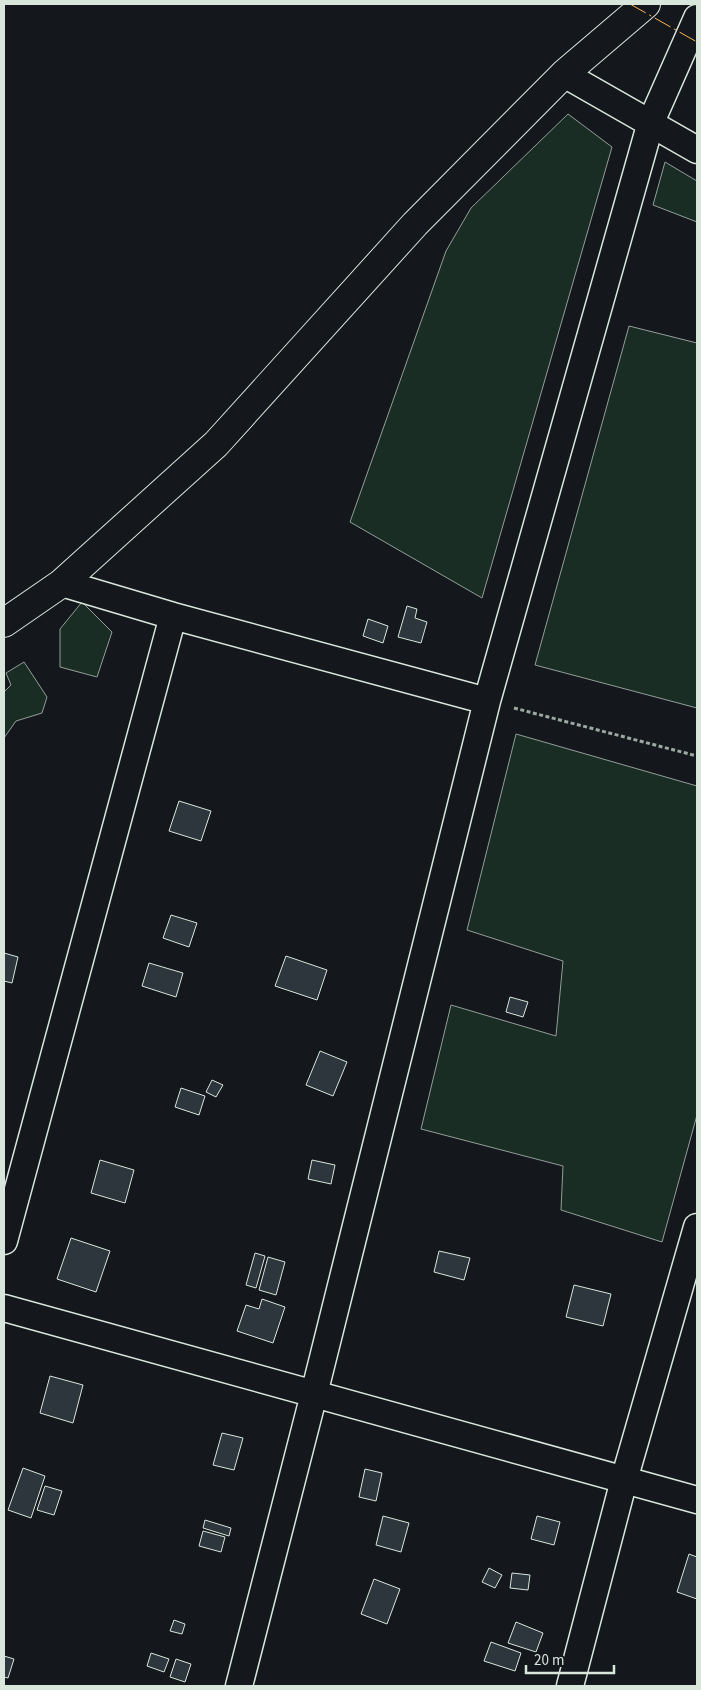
<svg xmlns="http://www.w3.org/2000/svg" width="701" height="1690" font-family="'Source Sans 3',sans-serif">
<rect width="100%" height="100%" fill="#14181c"/>
<path fill="#1a2d24" stroke="#939e99" d="M568,114L612,147L482,598L350,522L446,251L471,208Z
M665,162L697,181V222L653,205Z
M629,326L697,343V708L535,665Z
M82,602L112,632L97,677L60,667V629Z
M24,662L47,697L42,713L16,721L4,738V692L11,685L6,673Z
M516,734L697,786V1115L662,1242L561,1210L563,1166L421,1129L451,1005L556,1036L563,961L467,930Z"/>
<path fill="#2c363c" stroke="#d8e6dc" d="M407,606L417,609L415,618L427,622L421,643L398,637Z
M368,619L388,626L383,643L363,636Z
M179,801L211,811L201,841L169,831Z
M171,915L197,923L189,947L163,938Z
M4,953L18,957L12,983L4,981Z
M286,956L327,970L317,1000L275,986Z
M149,963L183,973L176,997L142,986Z
M510,997L528,1002L523,1017L506,1012Z
M320,1051L347,1062L333,1096L306,1085Z
M212,1080L223,1085L216,1097L206,1092Z
M181,1088L205,1096L199,1115L175,1107Z
M100,1160L134,1170L125,1203L91,1193Z
M312,1160L335,1165L331,1184L308,1179Z
M71,1238L110,1251L96,1292L57,1279Z
M439,1251L470,1258L464,1280L434,1272Z
M255,1253L265,1256L256,1288L246,1285Z
M268,1257L285,1262L276,1295L259,1290Z
M574,1285L611,1294L603,1326L566,1317Z
M262,1299L285,1307L273,1343L237,1331L246,1305L259,1309Z
M50,1376L83,1385L73,1423L40,1413Z
M222,1433L243,1438L234,1470L213,1465Z
M23,1468L45,1476L31,1518L8,1510Z
M365,1469L382,1473L376,1501L359,1497Z
M45,1486L62,1491L54,1515L37,1510Z
M383,1516L409,1523L401,1552L376,1545Z
M537,1516L560,1522L554,1545L531,1539Z
M205,1520L231,1528L229,1536L203,1528Z
M203,1531L225,1537L221,1552L199,1546Z
M689,1554L697,1557V1599L677,1592Z
M489,1568L502,1575L495,1588L482,1582Z
M512,1573L530,1575L528,1590L510,1588Z
M374,1579L400,1589L387,1624L361,1614Z
M174,1620L185,1624L182,1634L170,1631Z
M516,1622L543,1633L536,1652L508,1643Z
M491,1642L521,1653L515,1671L484,1661Z
M151,1653L169,1659L164,1672L147,1666Z
M4,1656L14,1659L8,1678L4,1677Z
M176,1659L191,1664L185,1682L170,1677Z"/>
<g fill="none" stroke-linecap="round" stroke-linejoin="round">
<g stroke="#d8e6dc" stroke-width="29">
<path id="minor" d="M564,74L697,150
M62,583L173,616L487,701
M4,1241L173,616
M4,1308L697,1500
M239,1686L314,1394L487,701L651,122L697,18
M570,1686L624,1480L697,1227"/>
</g>
<g stroke="#d8e6dc" stroke-width="30">
<path id="tertiary" d="M4,623L62,583L216,444L415,224L564,74L646,4"/>
</g>
<path stroke="#9da8a2" stroke-width="3" stroke-dasharray="4 2.5" stroke-linecap="butt" d="M514,708L697,756"/>
<use href="#minor" stroke="#14181c" stroke-width="26"/>
<use href="#tertiary" stroke="#14181c" stroke-width="28"/>
<path stroke="#ffb74d" stroke-width="1" stroke-dasharray="18 4 2.5 4" stroke-linecap="butt" d="M630,4L697,42"/>
</g>
<rect width="701" height="1690" fill="none" stroke="#d8e6dc" stroke-width="10"/>
<path d="M526 1665v8h88v-8" fill="none" stroke="#d8e6dc" stroke-width="2.5"/>
<text x="534" y="1665" font-size="15" fill="#d8e6dc" stroke="#14181c" stroke-width="4" paint-order="stroke">20 m</text>
</svg>
